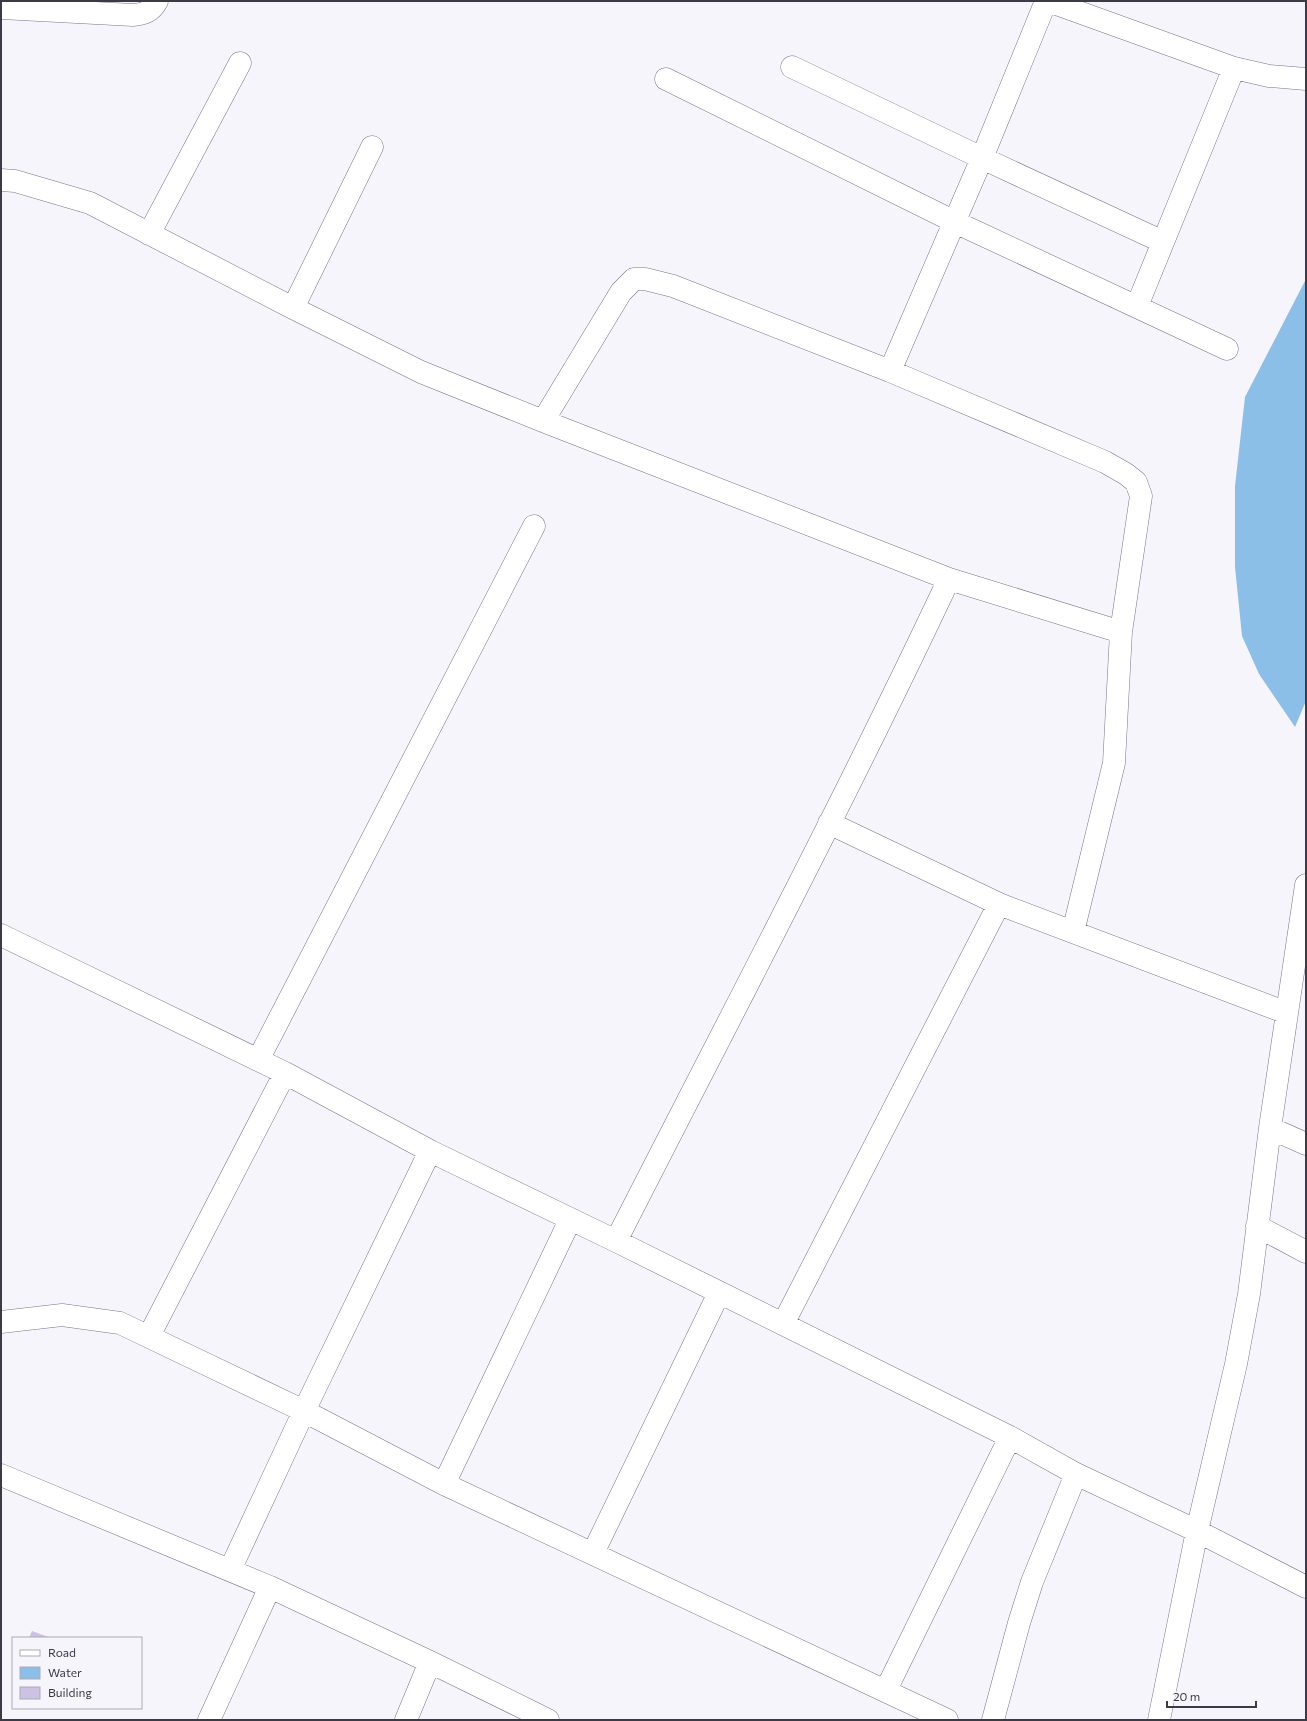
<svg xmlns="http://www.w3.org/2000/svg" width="1307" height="1721" font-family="Commissioner,sans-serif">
<rect width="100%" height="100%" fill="#f6f5fb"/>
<path fill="#8cbfe7" d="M1306,279V701L1295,727L1259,674L1242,636L1235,567V486L1245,397Z"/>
<path fill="#ccc3e4" d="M32,1631L51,1638H29Z"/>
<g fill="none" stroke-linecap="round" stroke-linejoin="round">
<g stroke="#7b7391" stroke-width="23">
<path id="street" d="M1048,1L1234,68L1269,76L1306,79
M1,8L133,15C144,14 151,12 157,1
M792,67L982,158L1163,242
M666,79L955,222L1227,349
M1,180L15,181L90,203L293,308L421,372L543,421L949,579L1121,632
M149,234L240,63
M1137,306L1234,68
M293,308L372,147
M890,371L982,158L1046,1
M543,421L621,292L634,279H645L673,286L890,371L1105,462L1126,474L1136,482L1141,496L1121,632L1114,763L1073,932
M829,823L999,904L1287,1013
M1,935L285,1073L430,1151L616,1241L1010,1437L1076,1474L1197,1531L1306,1587
M258,1060L534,526
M1270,1128L1306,1144
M1257,1226L1306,1252
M616,1241C728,1021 844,802 949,579
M1,1322L62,1315L120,1323L304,1411L444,1484L947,1720
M783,1324L999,904
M149,1336L285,1073
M1,1475L270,1587L430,1662L548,1720
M444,1484L570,1220
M593,1553L719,1293
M230,1570L304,1411L430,1151
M886,1690L1010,1437
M209,1720L270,1587
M406,1720L430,1662
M993,1720L1019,1623L1032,1582L1076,1474
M1159,1720L1197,1531L1236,1364L1249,1294L1270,1128L1306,885"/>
</g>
<use href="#street" stroke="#fff" stroke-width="22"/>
</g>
<rect width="1307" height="1721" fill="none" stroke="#3d3a47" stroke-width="4"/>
<rect x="12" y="1637" width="130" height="72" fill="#f6f5fb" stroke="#acaab3"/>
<rect x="20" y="1650" width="20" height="6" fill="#ffffff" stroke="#acaab3"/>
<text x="48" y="1657" font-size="12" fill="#3d3a47">Road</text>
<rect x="20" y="1667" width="20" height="12" fill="#8cbfe7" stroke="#acaab3"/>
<text x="48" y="1677" font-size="12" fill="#3d3a47">Water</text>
<rect x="20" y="1687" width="20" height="12" fill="#ccc3e4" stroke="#acaab3"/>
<text x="48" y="1697" font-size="12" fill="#3d3a47">Building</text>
<path d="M1167 1701v6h89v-6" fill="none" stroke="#3d3a47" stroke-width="2"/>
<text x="1173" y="1701" font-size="12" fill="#3d3a47" stroke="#f6f5fb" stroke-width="3" paint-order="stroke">20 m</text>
</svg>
